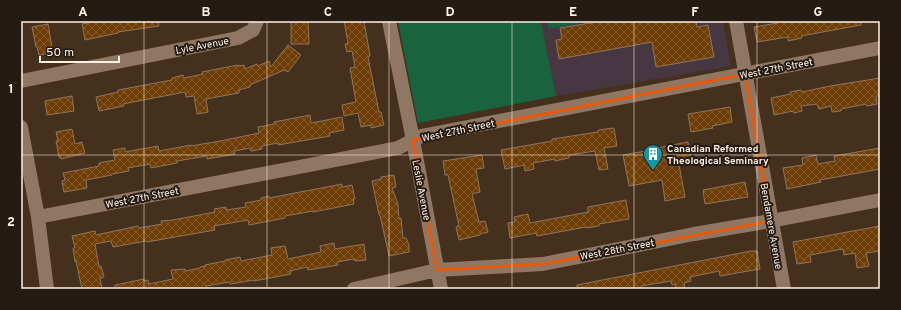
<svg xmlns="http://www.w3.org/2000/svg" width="901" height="310" font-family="Overpass,sans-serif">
<defs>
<pattern id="building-cross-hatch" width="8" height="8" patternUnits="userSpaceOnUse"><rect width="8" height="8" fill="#6e3d04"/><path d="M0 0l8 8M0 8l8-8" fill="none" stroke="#845a28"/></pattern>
</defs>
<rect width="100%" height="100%" fill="#45301e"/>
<path fill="#473743" d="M541,21H723L731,66L556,96Z"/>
<path fill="#19643f" d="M398,21H541L556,96L418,123Z
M547,21H592L549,29Z"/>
<path fill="url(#building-cross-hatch)" stroke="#8d7560" d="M97,21H158L159,26L118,32V33L85,40L82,24Z
M291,21H308L309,44H291Z
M344,21H364L370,56L368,57L379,112H381L384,125L371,128V125L361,127L358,113L344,116L342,105L356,102L350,68L355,67L352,51L347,52L345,44L348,43Z
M602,21H696L697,27L708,25L714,57L656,67L652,42L559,59L556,40L562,39L560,28Z
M778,21H861V25L801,36L802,38L788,41V37L757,42L754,27L778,23Z
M48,24L53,53L39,55L37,47H36L32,27Z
M288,45L301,55L288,72L284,70L250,85V87L239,90V93L206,99L208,112L197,114L194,96L186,97L185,92L123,104L124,106L99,111L96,97L118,92V90L172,80V78L183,75L184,78L203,74L202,72L238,65V66L244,65L245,69L257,64L258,66L269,61L271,67Z
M880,78V96H876L877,104L867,106L866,104L841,109V111L832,112L831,106L819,109L817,104L801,106L802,111L794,113L793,111L774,115L771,98L791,94L790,92L801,90L802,92L830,86Z
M72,96L74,111L47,115L45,101Z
M730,107L732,122L712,126L713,128L691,132L688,114Z
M310,115L311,123L342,117L344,130L329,133L330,136L278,145V143L262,146V149L251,151L250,148L234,151L235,154L224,156L207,159V156L177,161V163L151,168L150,164L128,168L129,171L112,174V175L86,180L87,188L64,192L62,181L65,180L63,173L99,166V163L115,160L113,150L125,148V152L158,146L159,151L191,145V146L220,141L259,133L258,127L274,124V122Z
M614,128L617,146L604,148L608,169L599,170L595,151L569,155V158L555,161V159L533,163L534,169L525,171L524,165L505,169L501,150L552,141V139L598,132V130Z
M72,129L75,144L82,142L85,153L61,159L60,157H59L56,141H58L56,132Z
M688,142L692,162L679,165L685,197L665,201L662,180L629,186L623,155L657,149V148Z
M880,148V169L820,180L821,182L787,189L783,168L803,165L802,158L816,155L818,164L835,161L834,156Z
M482,155L484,168L476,169L480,192L472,194L479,222L485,221L488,232L480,234V235L459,240L456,227L459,226L448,175H445L443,161Z
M394,175L396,187L392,188L398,204L399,219L401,218L403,238H406L409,245V252L389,256L380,215H379L372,181L381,179V177Z
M745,182L748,197L705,204L703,190Z
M342,184V187L352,185L355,199H353L354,204L313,212V211L285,216V218L249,225L248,220L214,226L215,230L147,242L146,241L113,247L111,241L95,244L99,266H101L104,277L100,278L102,289H82L76,261L75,262L73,248H75L72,236L95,231L96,235L138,226L139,228L162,224L161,221L173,220L215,212L214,209L226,207V210L246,207L245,203L261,200V198L269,196V198Z
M626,200L629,219L599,224V226L586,228V227L537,236L536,233L510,238L508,223L515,222L514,217L528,214L530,223L588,212V207Z
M880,226V251L866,253L869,266L857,268L855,253L844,255L843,249L810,255L811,262L797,264L793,242Z
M334,243L335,249L364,244L366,260L355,261L354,259L337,262L338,265L308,270L307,267L290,271L291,274L254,281V280L230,284L229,282L206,286L207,289H115V285L144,279V281L148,280L149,284L173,279L171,270L185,269V271L200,268V267L205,266V265L225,261V260L240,257L241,261L272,255L271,248L285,246L288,259L321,252L320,246Z
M751,251H757L760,269L720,276L719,271L690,277L691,281L684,283L685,288L676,289L675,284L672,285L671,281L641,286V289H577V285Z"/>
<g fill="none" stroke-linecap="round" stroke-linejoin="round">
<path stroke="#8f7763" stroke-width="14" d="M389,21L413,140L441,289
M736,21L784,289
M21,81L238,38L253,30L257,21
M21,127L38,217L47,289
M38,217L398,148L421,136L880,48
M354,289L437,270L543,264L694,234L771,221L880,200"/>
</g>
<path fill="none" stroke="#e8590c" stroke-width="3" stroke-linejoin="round" d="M745,74L771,221L543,264L437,270L413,140Z"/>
<path fill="none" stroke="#fff1e5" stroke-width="1" stroke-opacity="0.55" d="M144,21V289M267,21V289M389,21V289M512,21V289M634,21V289M757,21V289M21,155H880"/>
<defs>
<g id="building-pin" transform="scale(1)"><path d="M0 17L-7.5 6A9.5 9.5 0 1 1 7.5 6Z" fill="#0f9aa8" stroke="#241b12"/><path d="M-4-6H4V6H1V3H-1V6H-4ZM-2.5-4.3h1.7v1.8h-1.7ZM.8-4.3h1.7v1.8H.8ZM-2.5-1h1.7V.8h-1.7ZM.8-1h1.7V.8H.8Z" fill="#fff"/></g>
</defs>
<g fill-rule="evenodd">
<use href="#building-pin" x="653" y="154"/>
</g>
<g text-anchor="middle" stroke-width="4" stroke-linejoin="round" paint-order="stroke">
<g font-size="10" fill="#fff1e5" stroke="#241b12">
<text transform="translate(202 45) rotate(-11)" y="4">Lyle Avenue</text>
<text transform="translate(776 68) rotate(-11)" y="4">West 27th Street</text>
<text transform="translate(458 130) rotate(-12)" y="4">West 27th Street</text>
<text transform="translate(422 190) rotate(79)" y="4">Leslie Avenue</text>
<text transform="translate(142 197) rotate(-11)" y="4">West 27th Street</text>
<text transform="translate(772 226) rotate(80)" y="4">Bendamere Avenue</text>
<text transform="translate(617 249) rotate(-11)" y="4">West 28th Street</text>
</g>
<g font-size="10" font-weight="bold" fill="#fff1e5" stroke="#241b12" text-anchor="start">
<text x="667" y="152">Canadian Reformed<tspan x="667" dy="12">Theological Seminary</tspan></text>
</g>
</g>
<rect width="901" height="310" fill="none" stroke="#241b12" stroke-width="44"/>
<path d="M40 56v6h79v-6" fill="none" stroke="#fff1e5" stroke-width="2"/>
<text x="46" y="56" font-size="12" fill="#fff1e5" stroke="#241b12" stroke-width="3" paint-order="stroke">50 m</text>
<rect x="22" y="22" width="857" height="266" fill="none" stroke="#fff1e5" stroke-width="1.5"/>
<g font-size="13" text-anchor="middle" font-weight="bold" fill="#fff1e5">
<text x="83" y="16">A</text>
<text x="206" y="16">B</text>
<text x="328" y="16">C</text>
<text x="450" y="16">D</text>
<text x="573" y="16">E</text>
<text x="695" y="16">F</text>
<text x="818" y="16">G</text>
<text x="11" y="93">1</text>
<text x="11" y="226">2</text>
</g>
</svg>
